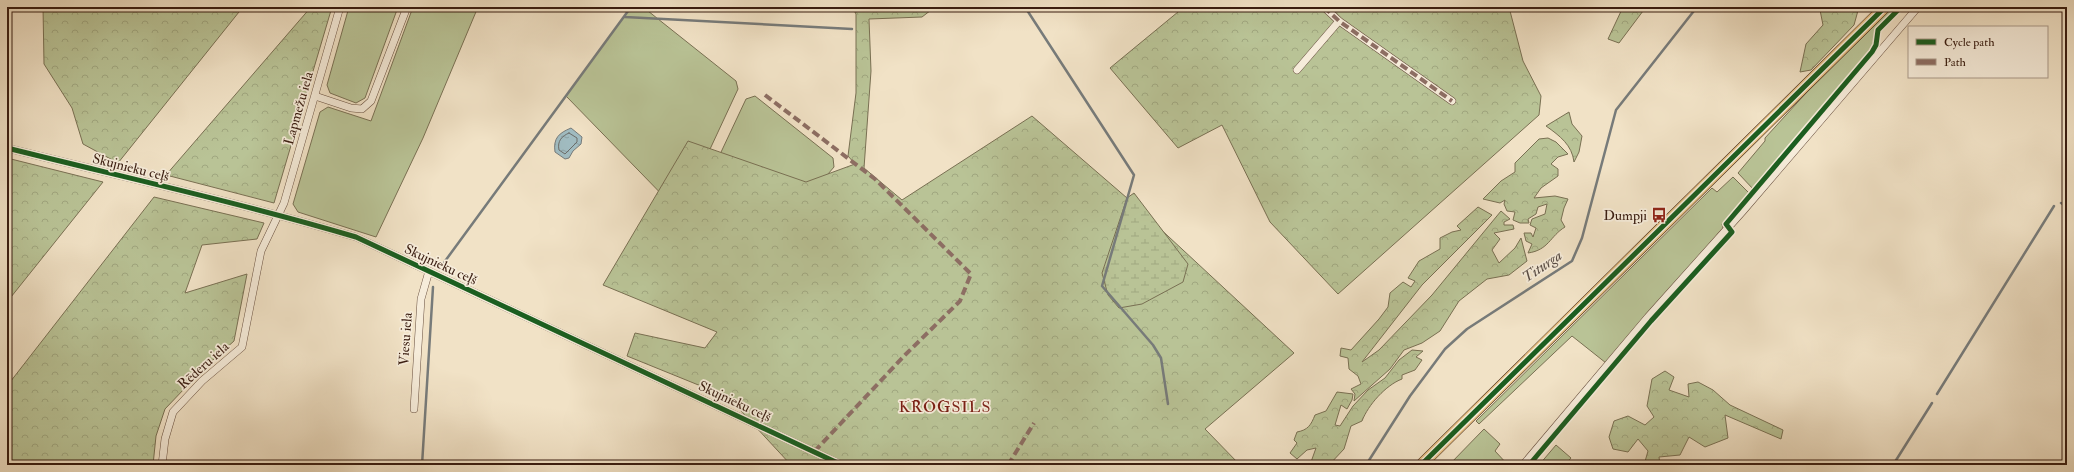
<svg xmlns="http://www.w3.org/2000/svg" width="2074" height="472" font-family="'IM FELL Double Pica',serif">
<defs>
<pattern id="forest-crowns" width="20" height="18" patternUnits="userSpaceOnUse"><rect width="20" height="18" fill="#b9c396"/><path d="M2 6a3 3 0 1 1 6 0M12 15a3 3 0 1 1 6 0" fill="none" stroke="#a0a780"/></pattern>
<pattern id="wetland-marsh" width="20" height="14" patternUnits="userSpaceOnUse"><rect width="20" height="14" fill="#b9c396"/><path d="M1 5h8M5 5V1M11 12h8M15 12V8" fill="none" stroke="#a0a780"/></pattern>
<pattern id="water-ripples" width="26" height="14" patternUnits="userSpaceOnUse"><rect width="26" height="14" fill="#a0bbc0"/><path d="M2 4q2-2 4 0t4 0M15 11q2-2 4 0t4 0" fill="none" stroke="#8ba0a4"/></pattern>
</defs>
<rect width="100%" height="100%" fill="#f1e2c6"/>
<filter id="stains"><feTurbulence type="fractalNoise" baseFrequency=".005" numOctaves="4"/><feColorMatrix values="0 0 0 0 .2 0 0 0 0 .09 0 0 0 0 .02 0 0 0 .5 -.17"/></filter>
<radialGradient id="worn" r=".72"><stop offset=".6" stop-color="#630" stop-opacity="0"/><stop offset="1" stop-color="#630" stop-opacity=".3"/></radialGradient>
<path fill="#b9c396" stroke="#797053" d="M349,7H398L365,98L356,103L330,93L327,85Z
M413,7H478L423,138L376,237L298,212L293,204L320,112L328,107L371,121Z
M631,7H643L736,81L738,89L684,205L675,208L566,96Z
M1893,7H1899L1876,32L1872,49L1868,54L1754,190L1738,173L1765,141V138L1807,92Z
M755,96L833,158L834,167L747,269L691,216L746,99Z
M1733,177L1750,194L1722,224L1723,228L1606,363L1572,336L1479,424L1476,421L1712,188L1717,192Z
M1484,429L1500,444L1495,451L1508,465H1449Z
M1556,445L1571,458L1565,465H1539Z"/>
<path fill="url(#forest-crowns)" stroke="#797053" d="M43,7H243L118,163L83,144L72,108L44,64Z
M311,7H332L274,203L166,175Z
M852,7H935L922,17L869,19L871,71L864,168L902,200L1032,116L1127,198L1294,353L1205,429L1240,465H791L728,397L627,356L635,333L705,348L717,332L603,285L688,141L806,182L855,164L848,156L856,93V14Z
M1184,7H1512L1510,11L1523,61L1541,96L1539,115L1338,294L1270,222L1222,125L1178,148L1110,68Z
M1623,7H1646L1619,43L1608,39Z
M1833,7H1859L1854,25L1811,70L1800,72L1806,44L1823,25L1820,10L1834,8Z
M1569,112L1572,124L1582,136L1579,152L1574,162C1572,145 1560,136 1546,126Z
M1548,138L1556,142L1568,154L1558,157L1551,164L1558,169V176L1541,188L1534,198L1555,196L1568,199L1564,208L1561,220L1565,227C1550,236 1549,250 1528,253L1532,244L1526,241L1524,233H1531L1533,237L1536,228L1530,225L1532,219L1545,214L1547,204L1538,207L1536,214L1528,219L1529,223H1520L1513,220L1515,212L1507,211L1504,204L1505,200L1500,203L1483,199L1501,181L1515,172V163L1539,139Z
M7,158L103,182L7,302Z
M154,197L264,223L257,239L202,245L185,293L247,274L234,341L205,367L165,409L156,436L153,465H7V386Z
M1478,207L1492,215L1422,285L1362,362L1379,350L1432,295L1501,211L1510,219L1504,222V225H1513L1514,229L1494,233L1500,239L1492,250L1499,263L1515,248L1521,238L1527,261L1509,275L1487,279L1459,301L1440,331L1422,343L1404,350L1390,369L1354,401L1355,394L1351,389L1361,384L1358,376L1349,369L1348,358L1340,356L1341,348L1351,350L1379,319L1388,307L1390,293L1403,282L1411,287L1415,281L1408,278L1419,261L1440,249V238L1452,232L1461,230L1457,226Z
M1412,350L1423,351L1416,357L1422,360L1415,370L1402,375V379C1386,385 1368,405 1362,421L1351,426L1344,449L1329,465H1320L1311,462L1316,448L1307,450L1297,459L1290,453L1297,443L1294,440L1297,432C1308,430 1311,425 1315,415L1326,411L1337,392L1353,394L1352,400L1347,409L1341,405L1335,425L1340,426L1353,406L1368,390L1385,378L1399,360Z
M1665,371L1674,377L1669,390L1689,397L1688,384L1698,382L1713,390L1730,405L1783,430L1781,439L1725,415L1728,438L1705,447L1689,437L1680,455L1659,457L1660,465H1644L1648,451L1638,439L1628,452L1613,449L1609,437L1614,421L1628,416L1645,425L1654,417L1647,406L1652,379Z"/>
<path fill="url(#wetland-marsh)" stroke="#797053" d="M1134,193L1188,264L1183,282L1142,304L1119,308L1108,295L1102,273L1127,198Z"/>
<path fill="url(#water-ripples)" stroke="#777b7a" d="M571,128L582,137L581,144L573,151L569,158L565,159L555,152C553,138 559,133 571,128Z"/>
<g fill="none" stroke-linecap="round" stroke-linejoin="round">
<path stroke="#6c6c68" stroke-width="1" d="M569,133L577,138V142L565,154L559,150C557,141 562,136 569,133Z"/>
<path stroke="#777b7a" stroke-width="2.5" d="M1025,7L1134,175L1102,286L1153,345L1161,358L1168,404
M625,17L852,29
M2061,203L2067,207
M440,268L631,7
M1937,394L2054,206
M422,465L433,287
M1366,465L1410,396L1445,349L1467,329L1572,261L1582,238L1616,110L1697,7
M1893,465L1932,403"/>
<g stroke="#674e3e" stroke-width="8">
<path id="minor" d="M1324,7L1339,21L1452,101
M1297,70L1339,21
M315,96L351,108L362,109L371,101L407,7
M7,148C123,177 241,203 356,237L842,465
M414,409L421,299L429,271
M162,465L165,439L173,412L202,381L242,347L261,251L284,203L340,7
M1523,465L1648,317L1743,211L1918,7"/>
</g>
<g stroke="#391c10" stroke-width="12">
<path id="primary" d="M1421,465L1885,7"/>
</g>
<use href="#minor" stroke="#f6ecda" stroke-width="7"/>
<use href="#primary" stroke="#e8c183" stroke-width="11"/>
<path stroke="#8d6e63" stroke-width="4" stroke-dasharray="8 4" stroke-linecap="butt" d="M1324,7L1339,21L1452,101
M765,95L875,179L971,274L960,301L905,355L814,452
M1008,465L1034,423"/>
<g stroke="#f6ecda" stroke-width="8">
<path id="cycleway" d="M7,148C123,177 241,203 356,237L842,465
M1421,465L1885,7
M1529,465L1651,321L1732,232L1726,224L1872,52L1876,45L1878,30L1901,7"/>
</g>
<use href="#cycleway" stroke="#1b5e20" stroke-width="5"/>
</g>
<defs>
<g id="bus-bare" transform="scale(1.2)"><path d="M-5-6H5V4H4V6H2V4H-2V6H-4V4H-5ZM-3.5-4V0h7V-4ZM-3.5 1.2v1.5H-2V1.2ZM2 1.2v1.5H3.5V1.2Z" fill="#8f2418" stroke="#f6ecda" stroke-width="2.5" paint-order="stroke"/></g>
</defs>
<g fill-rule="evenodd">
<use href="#bus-bare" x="1659" y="215"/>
</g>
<g text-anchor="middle" stroke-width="3.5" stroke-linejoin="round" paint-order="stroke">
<g font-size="14" fill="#391c10" stroke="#f6ecda">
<text transform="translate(298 108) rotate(-74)" y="5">Lapmežu iela</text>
<text transform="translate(131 167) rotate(14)" y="5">Skujnieku ceļš</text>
<text transform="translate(441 264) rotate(25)" y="5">Skujnieku ceļš</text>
<text transform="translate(405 339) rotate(-86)" y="5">Viesu iela</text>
<text transform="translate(203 365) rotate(-42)" y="5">Rēderu iela</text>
<text transform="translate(735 401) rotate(25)" y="5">Skujnieku ceļš</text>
</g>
<g font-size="14" fill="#391c10" stroke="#f6ecda" text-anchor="end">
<text x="1647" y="220">Dumpji</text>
</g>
<g font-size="15" font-style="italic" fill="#584c45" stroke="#f6ecda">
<text transform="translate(1542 266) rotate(-34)" y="5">Titurga</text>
</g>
<g font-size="16" letter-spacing="1" fill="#7a1f14" stroke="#f6ecda">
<text x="945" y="412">KROGSILS</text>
</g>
</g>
<rect width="2074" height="472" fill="none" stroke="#f1e2c6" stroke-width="24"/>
<rect x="8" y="8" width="2058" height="456" fill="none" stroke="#391c10" stroke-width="2"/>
<rect x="12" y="12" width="2050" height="448" fill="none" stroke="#391c10"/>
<rect x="1908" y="26" width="140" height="52" fill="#f6ecda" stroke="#aa9989"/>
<rect x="1916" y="39" width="20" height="6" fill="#1b5e20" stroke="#aa9989"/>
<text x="1944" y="46" font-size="12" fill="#391c10">Cycle path</text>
<rect x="1916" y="59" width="20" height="6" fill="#8d6e63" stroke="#aa9989"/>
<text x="1944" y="66" font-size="12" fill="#391c10">Path</text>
<rect width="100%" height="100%" filter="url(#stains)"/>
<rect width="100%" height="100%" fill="url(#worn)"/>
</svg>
